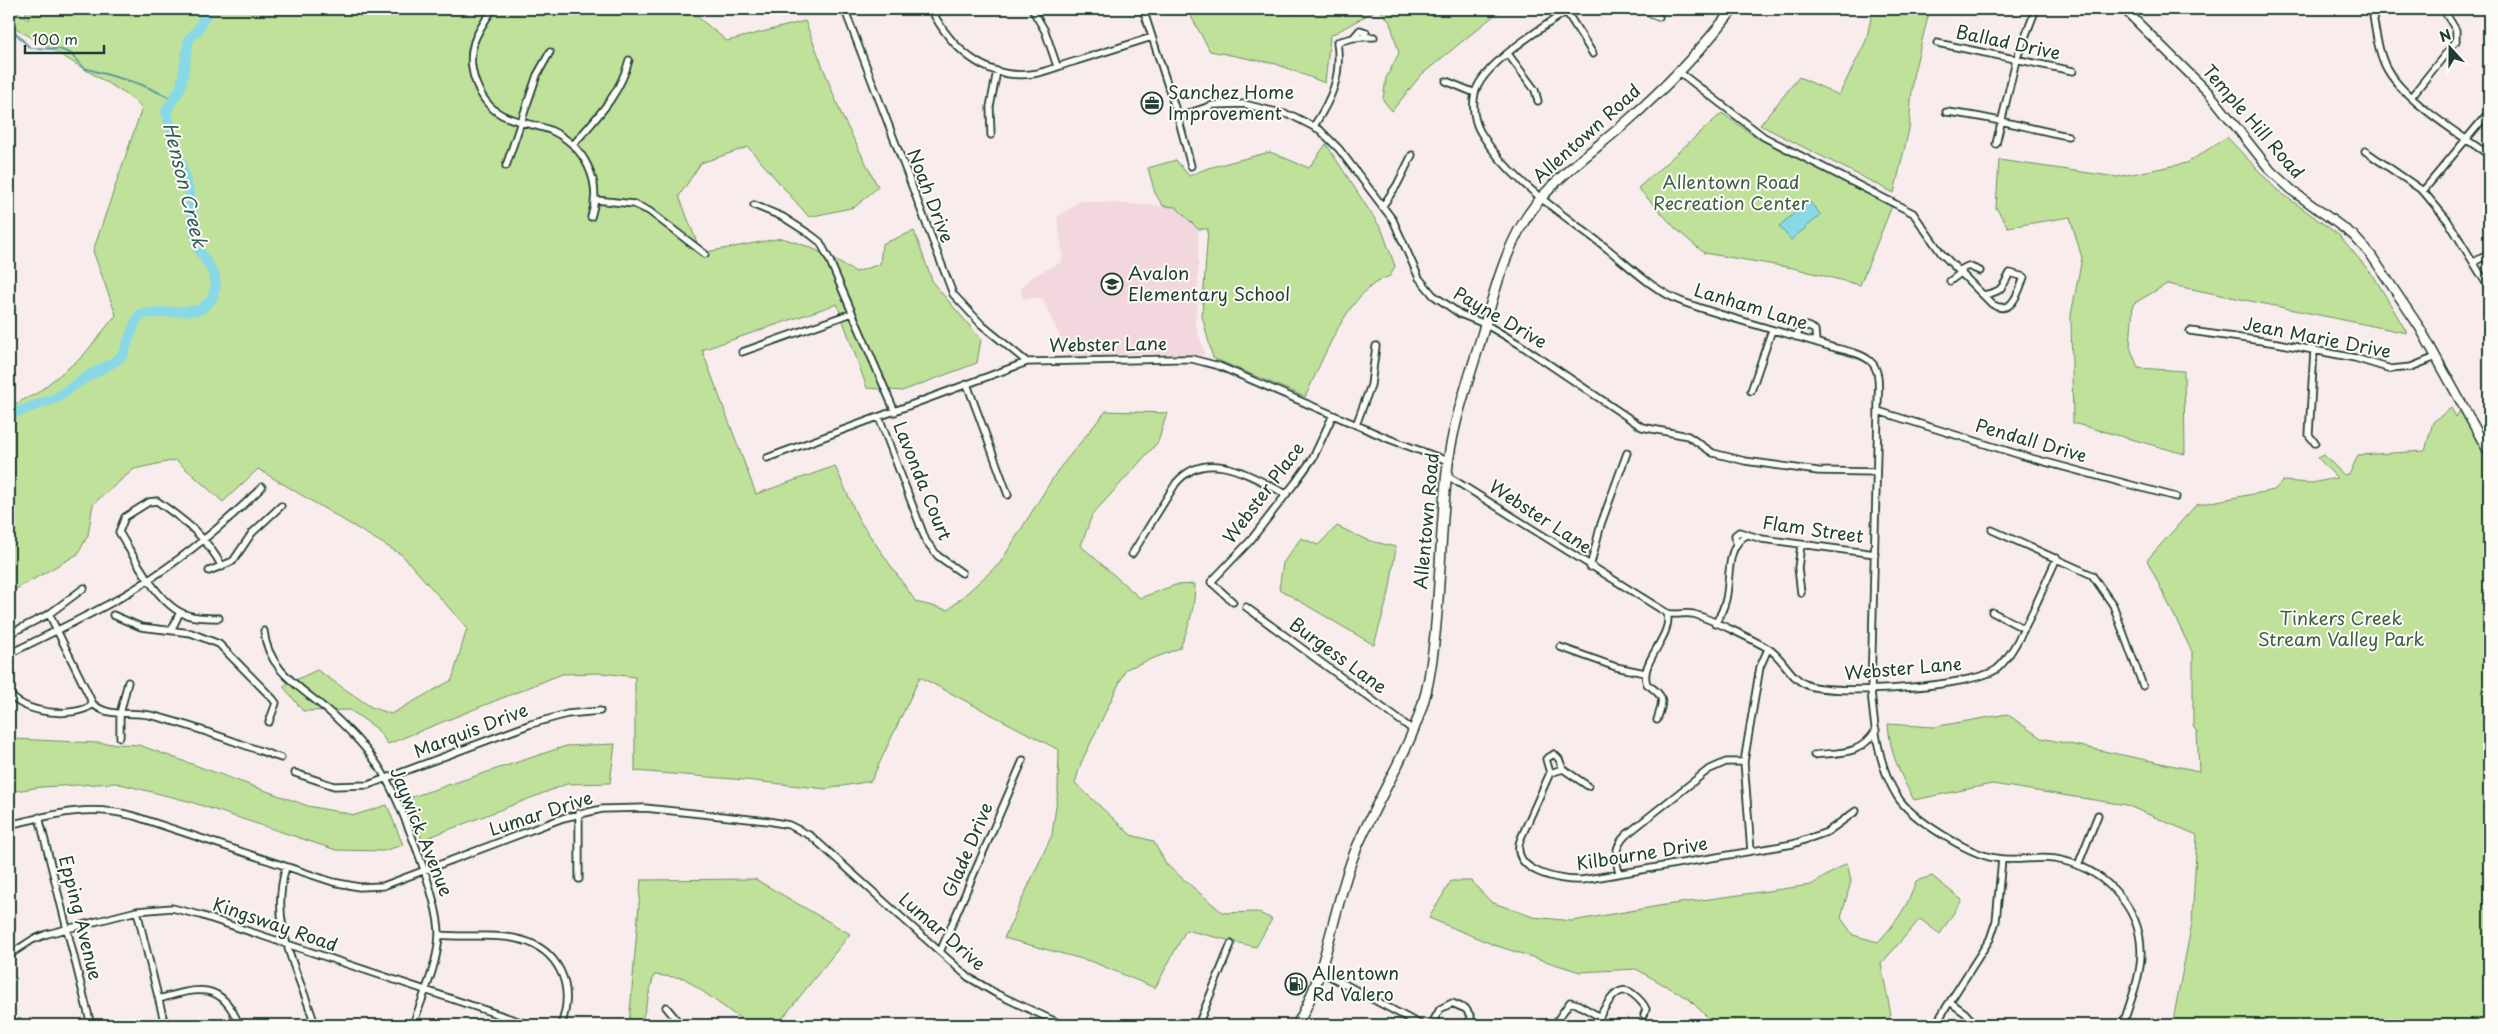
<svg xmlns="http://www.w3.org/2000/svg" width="2498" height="1034" font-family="'Playpen Sans',sans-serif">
<rect width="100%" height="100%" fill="#f8ecec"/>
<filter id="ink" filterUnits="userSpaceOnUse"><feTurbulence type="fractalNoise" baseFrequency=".02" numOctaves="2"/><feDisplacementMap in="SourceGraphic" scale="10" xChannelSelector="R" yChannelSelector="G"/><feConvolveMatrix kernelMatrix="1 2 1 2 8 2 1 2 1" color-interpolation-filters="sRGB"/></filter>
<g filter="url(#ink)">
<path fill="#f2d8de" d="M1080,201L1176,207L1198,229V297L1195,322L1205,355L1147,353L1069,357L1042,298H1022L1021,289L1030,278L1060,263L1063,255L1057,217Z"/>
<path fill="#bfe19a" stroke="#6f8f67" d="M9,9H15L28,20L30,18L25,14L29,9H693L700,19L727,41L805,21L842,116L878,187L855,207L809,217L748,147L701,163L679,196L701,253L782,238L810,247L856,272L880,264L882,244L914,231L933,283L981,339L977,363L902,391L867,388L837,304L702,350L756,494L835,466L859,520L916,602L948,610L1000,563L1058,470L1106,411L1167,413L1158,442L1092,515L1081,546L1140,598L1175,585L1195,584C1195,607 1189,627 1180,648L1126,669L1081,763L1075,783L1131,835L1153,841L1167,865L1223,913L1257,912L1272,919L1256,947L1186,930L1155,988L1093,962L1004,938L1052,835L1058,791L1059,750L920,677L871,781L826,789L745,780L635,771V677L602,673L562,674L388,744L376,728L350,710L303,711L283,686L317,670L371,707L391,714L452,680L467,628L402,555L258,469L223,502L176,460L134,469L93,504L88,535L78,554L9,593V407L37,393L82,357L116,315L93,251L142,108L126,94L9,24Z
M1187,9H1278L1291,14L1319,9H1378L1330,36L1325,83L1276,64L1210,51Z
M1379,9H1502L1421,75L1392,111L1383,100L1386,78L1399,53L1390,22Z
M1873,9H1930L1913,76L1909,129L1894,193L1760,125L1799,77L1839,95L1866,41Z
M1722,113L1757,138L1892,206L1860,285L1793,268L1704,253L1676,229L1638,188Z
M2227,137L2276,189L2340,236L2375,278L2407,333L2167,284L2133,304L2130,347L2138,368L2184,371L2185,454L2073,423L2071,315L2082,258L2070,217L2008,227L1996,208L1999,160L2117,177L2187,163Z
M1326,144L1382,230L1395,266L1390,276C1348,288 1323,361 1305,397L1213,358L1202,316L1208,229H1198L1176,207L1163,206L1155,193L1148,168L1176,160L1189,176L1208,168L1270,152L1309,168Z
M2451,408L2456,417L2461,409L2489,457V1025H2172L2192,923L2197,835L2126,805L1992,784L1914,800C1900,775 1890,753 1888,724L1933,727L2007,714L2041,738L2199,771L2197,732L2193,726V654L2147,560L2196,505L2274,490L2283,481L2311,483L2337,478L2318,458L2324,455L2344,475L2350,473L2358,455L2425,451L2433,422Z
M1337,526L1367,540L1396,547L1389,593L1374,645L1279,589L1283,563L1301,538L1318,545Z
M9,737L15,739L139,745L308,806L355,815L387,805L403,845L383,851L336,850L188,801L116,783L41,787L9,792Z
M615,744L610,783L567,784L422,840L406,799L566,746Z
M1847,863L1851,881L1841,918L1853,935L1878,942C1895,924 1909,905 1916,881L1932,876L1962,900L1940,934L1920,919L1881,964L1891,1015L1881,1025H1715L1689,999L1636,969L1580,972L1494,945L1429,918L1451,881H1471L1491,902L1533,917L1572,921L1659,906L1811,885Z
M755,879L850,934L777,1025H749L684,978L654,975L641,1025H629L641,880Z"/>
<path fill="#89d8e7" stroke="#5f9a9f" d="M1809,201L1821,215L1791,240L1779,226Z"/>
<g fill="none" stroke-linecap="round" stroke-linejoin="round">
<path stroke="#5f9a9f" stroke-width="2" d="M9,26L30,48L59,49L70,53L84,68L140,84L173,99"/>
<path stroke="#89d8e7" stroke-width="10" d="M9,415L56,398L88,376L114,362L123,355L134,325L140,314L200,310L212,299L216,285L214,274L198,248L193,226L192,202L166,111L181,87L189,39L198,30L208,9"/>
<g stroke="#1f3d34" stroke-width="9">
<path id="street" d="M493,9C486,19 478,30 474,42C466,67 478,102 502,115C517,123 534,124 550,130C584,145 603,181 591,217
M931,9C950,47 985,80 1032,74C1047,72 1061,65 1076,61C1101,53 1127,45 1152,37
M1032,9L1045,31L1057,66
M1143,9L1178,117L1191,166
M1570,9C1544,27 1483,63 1475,93C1472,106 1474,122 1481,133C1510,182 1565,215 1609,250C1631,268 1656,292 1683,302C1730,319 1780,331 1828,346C1841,350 1860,352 1870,361C1883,371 1877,397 1878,411L1871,690C1874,725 1878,766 1897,796C1911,819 1969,854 1995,858C2015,862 2035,856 2055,859C2100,866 2141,905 2141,952C2141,978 2130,1001 2123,1025
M1647,9L1651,14L1659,17
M2372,9C2375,27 2377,48 2385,65C2400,98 2459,134 2489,155
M1566,11L1593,54
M846,13L953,294L982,325L1027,362
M1364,37H1374
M1937,43L2073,71
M1508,54L1535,90L1538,101
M1678,71L1764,137L1913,213L1941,253L1992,304C2012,317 2019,291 2024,277L2010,273C2001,289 2003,291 1983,295
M1446,81L1475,93
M2411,97L2456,41V30L2443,9
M1946,112C1988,116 2027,128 2068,136
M1178,117L1213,105L1244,104L1293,116L1320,130L1339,149L1393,220L1419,278L1433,295L1460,314L1485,324L1519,344L1642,427L1688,436L1713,453L1745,461L1818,471L1876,472
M1314,126C1332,98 1342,76 1337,42L1353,38L1360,30L1366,32L1364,37L1353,38
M991,135L990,107L997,71
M1996,144L2016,60L2036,9
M573,145C596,118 620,95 629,60
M2365,151L2423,191L2448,221L2489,288
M506,166L537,75L550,52
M2423,191L2489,112
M596,200L634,204L649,211L705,254
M754,205L783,217L811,235L820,242L829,259L895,412
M1382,207L1397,185L1412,155
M2474,262L2489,254
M1960,270L1968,266L1980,271
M1950,281L1962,272
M2190,331L2277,343L2355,358L2391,369L2411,367L2436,357
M1796,337L1801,327L1807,326L1815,330L1816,342
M2314,350L2309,435L2315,443
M742,352L852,313
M967,384L1008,495
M1751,391L1772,330
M1878,411L2027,457L2176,497
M879,417L926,541L938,556L962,573
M1356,425L1371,385L1376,346
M767,458L1027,362L1175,359H1192L1219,366L1389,439L1448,461
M1446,475L1667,613C1676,616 1684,612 1693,614C1709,618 1754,640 1769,649C1784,659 1790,678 1807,685C1834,696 1977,687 1998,668C2018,651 2044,585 2057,558
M1992,530L2092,575L2113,605L2143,686
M1736,543L1735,535L1739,532L1762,539L1875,554
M1132,554L1176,483C1207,446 1252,477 1286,494
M1590,567L1601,524L1627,453
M209,571L233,561L252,533L281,506
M1801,593L1798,568L1801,545
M1233,602L1211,582L1250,541L1295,483L1313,458L1333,415
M1246,607L1413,730
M1992,612L2023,628
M49,614L93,704C109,718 130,711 149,715C191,724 239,744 281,758
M113,615L141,627L191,633L219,644L273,699L276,703L269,722
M219,618C206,618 191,618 180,612C156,600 133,555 119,532L125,517L149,502L157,501C184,520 207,537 222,567
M1715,624C1720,616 1724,608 1726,599C1731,577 1725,546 1747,535
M172,629L180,612
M264,631C268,673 306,690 334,716C350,731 367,748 379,767C399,797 439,899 439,934C438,965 422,997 413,1025
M9,634L49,614L84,588
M1560,647L1616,667L1645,673
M9,654C45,636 82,619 118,599C171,568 219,530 262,487
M9,692C20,714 76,719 93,704
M1657,720C1664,699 1665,697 1647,684C1638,662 1674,636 1667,613
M120,737V714L128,682
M1814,755C1841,752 1860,756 1876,730
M1563,769L1550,773L1521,838C1507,871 1560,881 1582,880L1793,844L1827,832L1856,811
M295,773L334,786L368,785L531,724L567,714L600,711
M1550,773L1546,759L1554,754L1559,759L1563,769L1588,786
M39,817L91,1025
M9,825C54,814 87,804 134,816L333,882L359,887L383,886L563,818L602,809L645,808L768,821L789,825L811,836L968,977L997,994L1063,1025
M1751,851L1744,762L1760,667L1768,649
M2078,865L2098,815
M286,867C268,926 299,971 315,1025
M1619,873C1615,858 1614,847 1626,835L1708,770L1726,762H1744
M579,879V813
M137,911L165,1025
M439,935C480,940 536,924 560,970C569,988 568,1006 561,1025
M940,952L1023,760
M9,955L32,940L47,934L137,911L172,908L200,915L530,1025
M1322,972L1421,1025
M159,999C197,988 222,980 239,1025
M1950,1002L1965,1013L1976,1025
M666,1007L681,1025
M1198,1025L1231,944
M1431,1025L1440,1009L1452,1003L1466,1009L1471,1017L1468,1025
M1554,1025L1570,1002L1577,1004L1600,1017
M1595,1025C1602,1014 1615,980 1633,994C1638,998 1643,1002 1646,1009L1644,1015
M1935,1025L1990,939L1996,921L2002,859"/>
</g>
<g stroke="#1f3d34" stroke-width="11">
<path id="secondary" d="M2124,9L2210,94L2271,171L2294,192L2353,235L2371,255L2420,328L2489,453"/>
</g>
<g stroke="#1f3d34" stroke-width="12">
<path id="primary" d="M1297,1025C1327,973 1332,913 1353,857C1376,797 1418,742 1429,678C1441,610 1439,540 1447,472C1451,431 1464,394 1476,355C1489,314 1498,269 1519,230C1543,185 1585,158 1623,125C1663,90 1701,51 1733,9"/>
</g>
<use href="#street" stroke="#fdfcf7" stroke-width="5.5"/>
<use href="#secondary" stroke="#fdfcf7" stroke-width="8"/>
<use href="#primary" stroke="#fdfcf7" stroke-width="9"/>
</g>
</g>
<defs>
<g id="office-ring" transform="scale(1.125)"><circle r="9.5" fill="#fdfcf7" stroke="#1f3d34" stroke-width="1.5"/><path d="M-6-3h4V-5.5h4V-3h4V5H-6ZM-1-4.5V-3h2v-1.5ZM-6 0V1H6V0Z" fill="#1f3d34"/></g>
<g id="school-ring" transform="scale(1.125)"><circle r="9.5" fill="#fdfcf7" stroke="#1f3d34" stroke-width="1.5"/><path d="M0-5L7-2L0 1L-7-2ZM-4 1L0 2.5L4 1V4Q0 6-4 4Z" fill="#1f3d34"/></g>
<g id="fuel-ring" transform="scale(1.125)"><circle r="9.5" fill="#fdfcf7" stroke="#1f3d34" stroke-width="1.5"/><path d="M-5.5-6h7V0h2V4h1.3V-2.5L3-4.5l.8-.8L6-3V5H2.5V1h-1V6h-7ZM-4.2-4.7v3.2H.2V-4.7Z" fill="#1f3d34"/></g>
</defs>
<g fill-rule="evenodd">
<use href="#office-ring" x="1152" y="103"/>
<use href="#school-ring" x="1112" y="284"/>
<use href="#fuel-ring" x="1296" y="984"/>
</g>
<g text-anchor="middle" stroke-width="4" stroke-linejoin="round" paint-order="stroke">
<g font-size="18" fill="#1f3d34" stroke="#fdfcf7">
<text transform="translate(2008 43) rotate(12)" y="6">Ballad Drive</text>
<text transform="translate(2253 122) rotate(49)" y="6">Temple Hill Road</text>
<text transform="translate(1587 134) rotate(-42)" y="6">Allentown Road</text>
<text transform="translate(930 196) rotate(69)" y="6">Noah Drive</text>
<text transform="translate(1751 307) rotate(17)" y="6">Lanham Lane</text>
<text transform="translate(1500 318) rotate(30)" y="6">Payne Drive</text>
<text transform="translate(2317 338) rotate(11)" y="6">Jean Marie Drive</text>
<text transform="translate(1108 345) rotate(-1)" y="6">Webster Lane</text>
<text transform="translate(2031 441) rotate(16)" y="6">Pendall Drive</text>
<text transform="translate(922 481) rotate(68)" y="6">Lavonda Court</text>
<text transform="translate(1264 493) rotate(-53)" y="6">Webster Place</text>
<text transform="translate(1540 517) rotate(33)" y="6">Webster Lane</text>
<text transform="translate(1427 521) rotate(-85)" y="6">Allentown Road</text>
<text transform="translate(1813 530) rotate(8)" y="6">Flam Street</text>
<text transform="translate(1338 656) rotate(36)" y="6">Burgess Lane</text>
<text transform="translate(1903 669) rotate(-5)" y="6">Webster Lane</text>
<text transform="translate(471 731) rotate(-21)" y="6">Marquis Drive</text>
<text transform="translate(541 814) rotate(-18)" y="6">Lumar Drive</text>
<text transform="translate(421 832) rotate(68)" y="6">Jaywick Avenue</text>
<text transform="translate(968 850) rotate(-67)" y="6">Glade Drive</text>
<text transform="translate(1642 854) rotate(-9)" y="6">Kilbourne Drive</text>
<text transform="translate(80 918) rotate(76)" y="6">Epping Avenue</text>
<text transform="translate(275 925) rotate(19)" y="6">Kingsway Road</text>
<text transform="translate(942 932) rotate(41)" y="6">Lumar Drive</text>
</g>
<g font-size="18" fill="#1f3d34" stroke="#fdfcf7" text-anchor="start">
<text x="1168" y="99">Sanchez Home<tspan x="1168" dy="21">Improvement</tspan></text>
<text x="1128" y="280">Avalon<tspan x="1128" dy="21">Elementary School</tspan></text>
<text x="1312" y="980">Allentown<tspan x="1312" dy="21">Rd Valero</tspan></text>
</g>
<g font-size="18" fill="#3f5e48" stroke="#fdfcf7">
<text x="1731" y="189">Allentown Road<tspan x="1731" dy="21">Recreation Center</tspan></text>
<text x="2341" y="625">Tinkers Creek<tspan x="2341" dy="21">Stream Valley Park</tspan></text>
</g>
<g font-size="19" font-style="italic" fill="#345c58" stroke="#fdfcf7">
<text transform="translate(185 185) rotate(76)" y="7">Henson Creek</text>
</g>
</g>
<rect width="2498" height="1034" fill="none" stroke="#fdfcf7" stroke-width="30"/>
<rect x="15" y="15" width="2468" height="1004" fill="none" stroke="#1f3d34" stroke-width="2" filter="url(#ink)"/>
<g transform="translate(2450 48) rotate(339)" stroke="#fdfcf7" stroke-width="4" paint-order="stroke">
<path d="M0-4L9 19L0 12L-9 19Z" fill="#1f3d34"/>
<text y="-8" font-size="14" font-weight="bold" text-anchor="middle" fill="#1f3d34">N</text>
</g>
<path d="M25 45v8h79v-8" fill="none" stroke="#1f3d34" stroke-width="2.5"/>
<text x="32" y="45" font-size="15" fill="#1f3d34" stroke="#fdfcf7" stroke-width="4" paint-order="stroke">100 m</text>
</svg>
